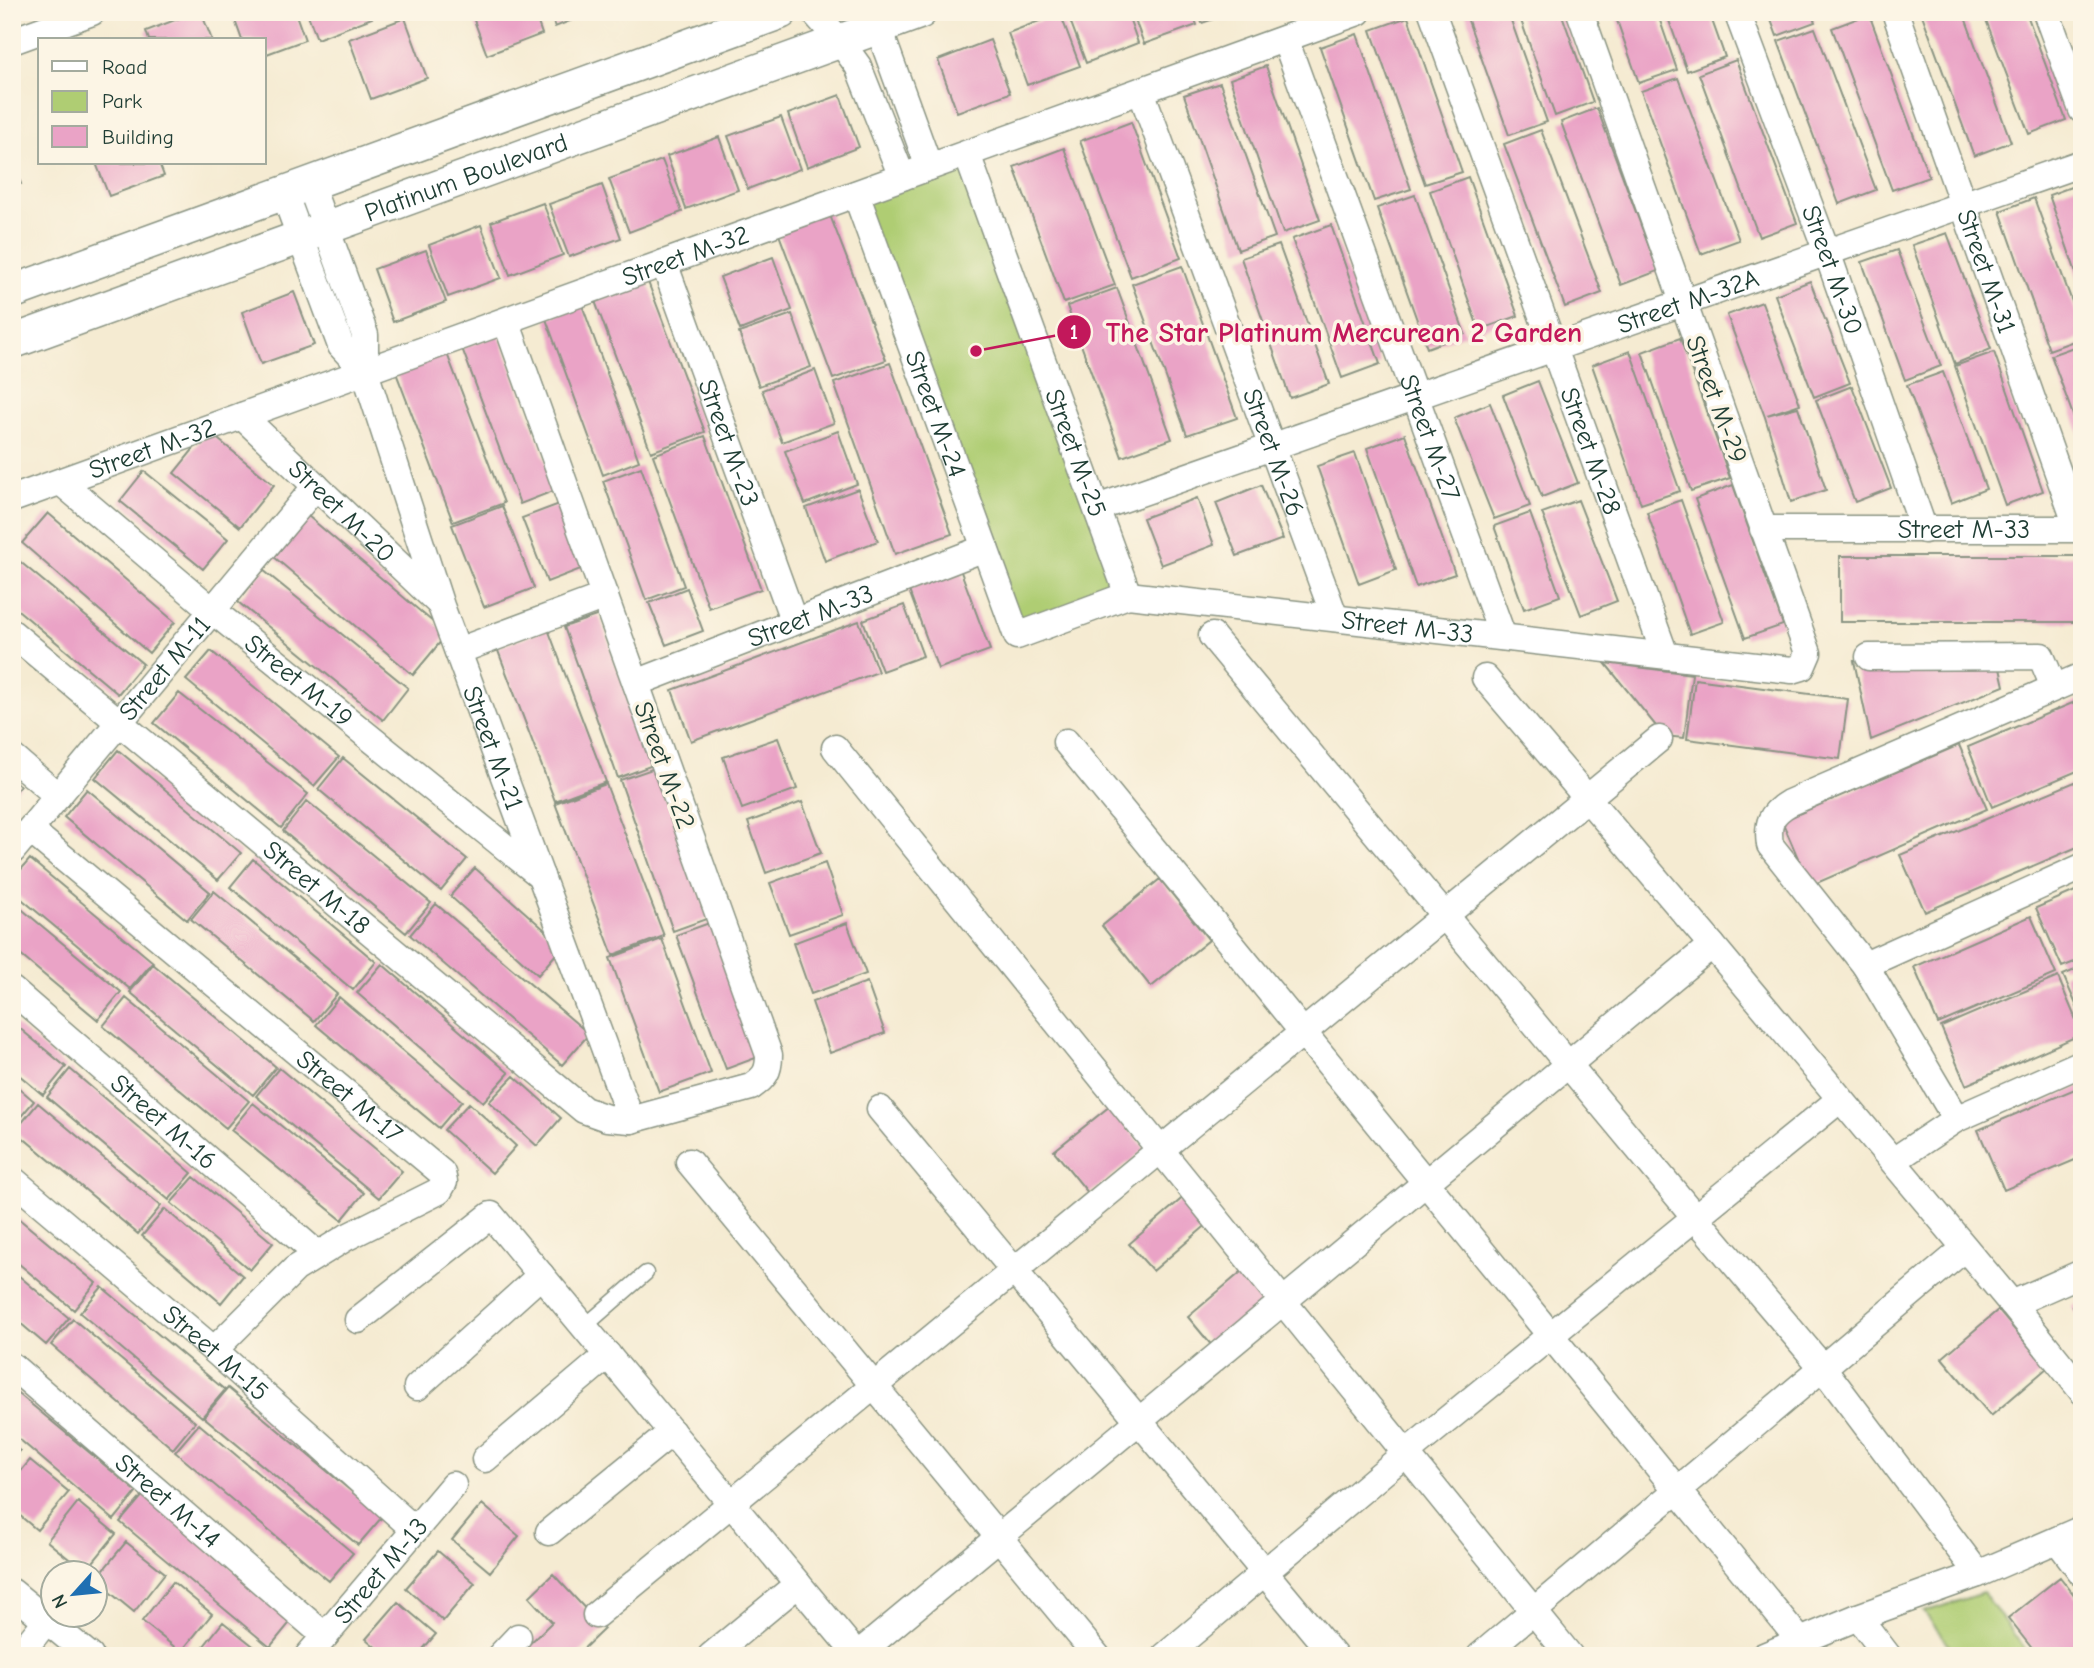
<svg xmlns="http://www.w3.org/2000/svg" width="2094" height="1668" font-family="'Comic Neue',sans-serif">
<rect width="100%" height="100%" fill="#fcf5e5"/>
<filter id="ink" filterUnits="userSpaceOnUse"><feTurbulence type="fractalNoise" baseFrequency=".0143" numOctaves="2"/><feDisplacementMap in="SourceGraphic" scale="14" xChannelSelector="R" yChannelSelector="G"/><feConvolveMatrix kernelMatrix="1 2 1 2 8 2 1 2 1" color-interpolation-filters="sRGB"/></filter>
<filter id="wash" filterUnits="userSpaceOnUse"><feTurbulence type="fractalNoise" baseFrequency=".00686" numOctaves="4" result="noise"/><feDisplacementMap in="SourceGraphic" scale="28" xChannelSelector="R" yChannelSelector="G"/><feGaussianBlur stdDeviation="1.57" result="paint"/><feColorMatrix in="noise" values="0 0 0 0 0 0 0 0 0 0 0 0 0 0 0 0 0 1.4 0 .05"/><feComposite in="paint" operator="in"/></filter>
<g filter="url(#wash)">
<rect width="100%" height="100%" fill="#f5ebd2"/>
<path fill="#afcd73" stroke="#678554" stroke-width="2" d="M967,154L1128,595L1017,636L856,194Z
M1983,1593L2030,1656H1957L1924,1612Z"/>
<g id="blocks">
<path fill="#eaa3c6" d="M196,12H201L212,40H149L146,31Z
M232,12H295L305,40L264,55V40H242Z
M307,12H370L372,18L317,39Z
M471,12H534L542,34L487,55Z
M549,12H592L555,27Z
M1067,12H1127L1138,43L1086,63Z
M1132,12H1192L1197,25L1144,44Z
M1198,12H1231V13L1202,23Z
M1465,12H1508L1547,122L1509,135Z
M1518,12H1561L1593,102L1555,116Z
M1614,12H1657L1677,70L1639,83Z
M1666,12H1709L1725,57L1687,71Z
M1768,12H1811L1815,22L1777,36Z
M1921,12H1963L2011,142L1974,156Z
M1983,12H2026L2066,120L2029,134Z
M1060,13L1080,66L1027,85L1008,33Z
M1869,14L1929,177L1892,190L1832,28Z
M1408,17L1462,172L1425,184L1371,30Z
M405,18L427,78L371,99L349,39Z
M1815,28L1876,190L1839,204L1778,41Z
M1357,34L1411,189L1374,201L1320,47Z
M990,40L1010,93L957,112L938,60Z
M1736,60L1797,223L1759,237L1699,74Z
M1266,66L1320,220L1283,233L1230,79Z
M1678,78L1739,240L1701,254L1641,91Z
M1220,83L1275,237L1238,250L1184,95Z
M840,95L859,147L807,167L788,114Z
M1597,108L1658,271L1621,285L1561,122Z
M781,117L800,169L748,189L728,136Z
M1131,122L1181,258L1131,277L1080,141Z
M1541,130L1602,293L1565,307L1504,144Z
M719,137L738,190L686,209L667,156Z
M1064,148L1115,285L1064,303L1014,167Z
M662,160L682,212L629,232L609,179Z
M12,162L21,184L12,187Z
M96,163H159L164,176L109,196Z
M1468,177L1518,316L1479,330L1430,191Z
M2082,183V287H2081L2049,195Z
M602,185L621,238L569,257L549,204Z
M1415,195L1465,334L1427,348L1377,208Z
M2034,198L2082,329V338L2049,350L2000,211Z
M543,203L563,255L510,275L491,222Z
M828,210L886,360L833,379L777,229Z
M481,225L501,278L448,297L429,245Z
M1331,225L1380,364L1342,378L1292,239Z
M1947,233L1991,349L1955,364L1912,245Z
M1279,245L1329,384L1290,398L1241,258Z
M426,250L446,302L393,322L374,269Z
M1897,250L1941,366L1905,380L1862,262Z
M773,257L792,310L740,330L720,277Z
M1182,266L1237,418L1187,435L1132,284Z
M1810,281L1850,383L1814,397L1775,295Z
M648,282L705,432L651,452L595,301Z
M1117,288L1172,439L1122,457L1067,306Z
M294,292L314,345L261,364L242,312Z
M1762,302L1800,404L1767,415L1798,407L1826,490L1791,502L1765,417L1727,315Z
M582,305L639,461L603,475L546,319Z
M792,314L811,367L759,386L739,333Z
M499,335L556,490L520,504L462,348Z
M1680,338L1730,478L1691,491L1642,352Z
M2082,344V437H2081L2051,355Z
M446,351L504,503L453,522L395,370Z
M1630,351L1680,491L1641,504L1592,365Z
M1994,352L2043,491L2005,505L1955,366Z
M890,363L952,534L895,554L834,383Z
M815,370L834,423L782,442L762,390Z
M1943,372L1986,489L1951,503L1907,385Z
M1538,381L1578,483L1542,497L1503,395Z
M1852,386L1891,488L1855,502L1816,400Z
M1490,403L1530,506L1494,519L1454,418Z
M208,431L274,485L240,527L174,473Z
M838,431L857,484L805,504L785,451Z
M1405,434L1455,574L1416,587L1367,448Z
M705,436L761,589L709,608L653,455Z
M1355,453L1396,570L1359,584L1317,466Z
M641,467L684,586L646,600L603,481Z
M144,471L228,539L203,569L120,501Z
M1261,485L1283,539L1237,556L1216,503Z
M1733,485L1783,625L1745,638L1695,499Z
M858,489L878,541L825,561L806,508Z
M1197,498L1214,545L1161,565L1143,518Z
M1578,500L1617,601L1581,615L1542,513Z
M1681,500L1724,622L1690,634L1647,512Z
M562,503L586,567L547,582L522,518Z
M502,506L534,588L484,607L452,525Z
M48,513L175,622L149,653L22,543Z
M1530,513L1560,596L1524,609L1494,526Z
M308,516L447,634L413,675L274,557Z
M12,555L143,664L118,694L12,605Z
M1840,556H2082V622H1840Z
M960,569L990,650L938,669L908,588Z
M263,570L408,688L383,720L238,602Z
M687,588L703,631L666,645L649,603Z
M904,605L923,656L882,671L863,620Z
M599,615L653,765L618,778L564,627Z
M859,621L878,672L691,741L672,690Z
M548,629L606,782L555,801L497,648Z
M211,651L339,757L314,786L186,680Z
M1854,661L1999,664L2004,686L1871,740Z
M1605,663L1692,674L1684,738L1664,736Z
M1695,679L1848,699L1840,759L1687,739Z
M179,693L308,794L281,828L154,723Z
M2082,699V769L1992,807L1968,747Z
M778,738L797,789L742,809L723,757Z
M1959,745L1987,809L1810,886L1782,821Z
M118,750L241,853L218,880L95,778Z
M343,758L467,859L441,891L318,789Z
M655,768L709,918L673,931L620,780Z
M12,779L20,786L12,796Z
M2082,779V845L1925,912L1900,855Z
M606,784L664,936L613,955L555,803Z
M87,789L210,892L187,920L64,817Z
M307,801L431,903L406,933L283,831Z
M802,802L821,853L766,873L748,822Z
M30,859L153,962L130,989L12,891V880Z
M253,859L376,962L353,990L230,887Z
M825,863L843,915L789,934L770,883Z
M475,868L563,946L538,975L450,896Z
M1160,879L1209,940L1151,987L1102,926Z
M2082,888V959L2062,967L2036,908Z
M214,891L337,994L314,1021L191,919Z
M12,901L121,992L98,1020L12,948Z
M436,904L589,1034L562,1065L410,935Z
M2031,916L2056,974L1938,1024L1914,967Z
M712,922L761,1056L726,1069L676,935Z
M847,923L866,974L811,994L793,943Z
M662,939L711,1073L659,1092L610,958Z
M153,964L276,1067L253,1095L130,992Z
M382,964L509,1073L483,1102L357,993Z
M2082,967V1018L2063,975Z
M2058,977L2082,1034L1966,1085L1941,1027Z
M867,982L885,1033L830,1053L812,1002Z
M339,997L462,1101L439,1128L316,1025Z
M126,998L249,1101L226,1128L103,1026Z
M12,1022L66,1067L43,1095L12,1069Z
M279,1068L402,1171L379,1198L256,1096Z
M70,1069L192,1173L169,1200L47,1097Z
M514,1076L561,1118L537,1146L489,1102Z
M12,1082L34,1101L12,1127Z
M2082,1086V1157L2004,1190L1978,1130Z
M38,1103L161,1206L138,1234L15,1131Z
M253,1103L364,1193L342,1220L231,1130Z
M469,1103L516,1146L492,1173L444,1130Z
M1110,1106L1145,1149L1089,1194L1054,1151Z
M194,1177L273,1243L250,1270L171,1203Z
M1186,1195L1210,1222L1153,1271L1129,1244Z
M165,1209L243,1276L221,1303L142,1236Z
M12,1213L96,1283L74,1310L12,1258Z
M1247,1267L1273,1297L1213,1347L1188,1317Z
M12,1270L69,1318L46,1345L12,1316Z
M102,1287L225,1390L202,1417L80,1313Z
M2082,1302V1326L2072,1307Z
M1998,1310L2047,1368L1991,1416L1942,1358Z
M73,1319L195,1422L173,1449L51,1345Z
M228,1388L382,1517L358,1545L204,1417Z
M14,1390L137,1492L114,1520L12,1433V1392Z
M199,1424L353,1553L329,1581L175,1452Z
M12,1446L20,1451L12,1460Z
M30,1460L69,1492L37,1530L12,1509V1482Z
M144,1494L293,1619L270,1647L120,1522Z
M78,1502L116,1534L85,1572L47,1541Z
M482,1504L519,1536L490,1572L452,1540Z
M126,1542L165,1573L134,1612L95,1580Z
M438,1551L475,1583L443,1621L406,1588Z
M553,1574L604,1629L576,1656H517L552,1622L529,1597Z
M2060,1577L2082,1605V1643L2065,1656H2038L2008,1618Z
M173,1582L212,1614L181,1652L142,1621Z
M398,1602L436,1634L417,1656H386L366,1639Z
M223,1622L262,1653L260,1656H196Z
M367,1648L376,1656H361Z"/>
</g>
</g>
<g filter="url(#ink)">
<use href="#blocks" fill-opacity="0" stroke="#8a9483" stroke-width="2"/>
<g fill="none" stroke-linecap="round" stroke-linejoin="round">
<g stroke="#8a9483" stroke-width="17">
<path id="service" d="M584,1327L646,1273"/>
</g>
<g stroke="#8a9483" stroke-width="29">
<g id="minor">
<path d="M814,12L840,41L858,66L902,177"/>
<path d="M883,12L884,43L929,167"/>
<path id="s1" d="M1432,12L1665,655"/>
<path id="s2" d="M1737,12L1827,252L1924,530"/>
<path id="s3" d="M1895,12L2078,529"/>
<path d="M2046,12L2082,110"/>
<path id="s4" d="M1285,39L1503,637"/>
<path d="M12,41L92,12"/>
<path id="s5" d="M1141,91L1335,618"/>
<path id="s6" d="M967,154L1128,595"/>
<path id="s7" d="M310,184L365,335V372L441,606L631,1120"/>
<path d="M284,193L341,346L365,372"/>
<path id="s8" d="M856,194L1017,636L1128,595L1792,670L1802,667L1808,653L1580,12"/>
<path id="s9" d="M664,263L794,622"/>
<path id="s10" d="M242,416L439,603"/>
<path id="s11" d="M61,482L213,611L541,876"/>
<path id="s12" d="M12,499L1358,12"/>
<path id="s13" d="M1097,508L2082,163"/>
<path id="s14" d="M1763,529H2082"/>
<path id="s15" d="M12,633L584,1110L607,1118L631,1120L751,1087C765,1077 769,1072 769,1055L506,321"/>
<path d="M1212,636L1695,1217L1823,1368L1978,1574"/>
<path d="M458,651L605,596"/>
<path d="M1869,657L2041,656L2054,687"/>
<path d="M1485,678L1712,945L2012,1304L2082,1391"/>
<path id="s16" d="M636,683L985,548"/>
<path d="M1066,742L1801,1642"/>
<path d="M835,748L1570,1656"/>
<path d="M12,757L58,796"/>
<path id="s17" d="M30,830L442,1173L444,1182L439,1191L347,1237L295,1269L214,1350"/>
<path id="s18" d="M12,851L316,486"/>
<path d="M1865,965L2082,867"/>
<path id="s19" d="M12,990L317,1254"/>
<path d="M880,1109L1334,1656"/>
<path d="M1956,1119L1865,965L1770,845C1767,824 1770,814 1789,803L2082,676"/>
<path d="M1893,1161L1956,1119L2082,1063"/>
<path d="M689,1162L1097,1656"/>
<path id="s20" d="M12,1179L214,1350L415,1530"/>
<path d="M2012,1304L2082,1273"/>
<path d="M358,1320L491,1215L858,1656"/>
<path id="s21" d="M12,1366L325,1636"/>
<path d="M417,1387L541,1275"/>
<path d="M485,1459L608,1355"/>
<path d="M549,1532L672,1432"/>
<path d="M2057,1540L2082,1573"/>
<path d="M12,1592L90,1656"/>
<path d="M596,1615L1659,739"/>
<path d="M1858,1617L1888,1656"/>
<path d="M18,1656L47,1620"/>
<path id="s22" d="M308,1656L453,1485"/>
<path d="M500,1656L518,1637"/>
<path d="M711,1656L798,1584"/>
<path d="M856,1656L1712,945"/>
<path d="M1165,1656L1405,1454L1839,1100"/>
<path d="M1480,1656L1965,1248"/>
<path d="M1764,1656L1858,1617L1978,1574L2082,1529"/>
</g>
</g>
<g stroke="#8a9483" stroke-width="36">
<g id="tertiary">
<path d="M12,292L781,12"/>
<path id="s23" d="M12,342L920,12"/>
</g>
</g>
<use href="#service" stroke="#fff" stroke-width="14"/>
<use href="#minor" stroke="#fff" stroke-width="26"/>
<use href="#tertiary" stroke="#fff" stroke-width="33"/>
</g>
</g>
<g text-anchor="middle" stroke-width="7" stroke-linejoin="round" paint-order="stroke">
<g font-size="26" fill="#1f3d34" stroke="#fcf5e5">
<text dy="9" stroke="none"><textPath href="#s23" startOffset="483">Platinum Boulevard</textPath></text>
<text dy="9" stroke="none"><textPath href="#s12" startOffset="716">Street M-32</textPath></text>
<text dy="9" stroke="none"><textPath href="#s2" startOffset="275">Street M-30</textPath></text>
<text dy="9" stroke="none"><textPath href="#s3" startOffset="275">Street M-31</textPath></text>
<text dy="9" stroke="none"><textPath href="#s13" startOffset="626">Street M-32A</textPath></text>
<text transform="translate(1717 399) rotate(70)" y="9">Street M-29</text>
<text dy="9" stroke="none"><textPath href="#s8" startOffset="234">Street M-24</textPath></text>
<text dy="9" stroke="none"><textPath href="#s4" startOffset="424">Street M-27</textPath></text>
<text dy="9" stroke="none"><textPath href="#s9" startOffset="191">Street M-23</textPath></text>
<text dy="9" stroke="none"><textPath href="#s12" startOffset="149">Street M-32</textPath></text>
<text dy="9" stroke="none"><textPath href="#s1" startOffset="467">Street M-28</textPath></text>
<text dy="9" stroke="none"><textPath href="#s6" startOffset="318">Street M-25</textPath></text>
<text dy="9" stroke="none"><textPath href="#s5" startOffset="385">Street M-26</textPath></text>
<text dy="9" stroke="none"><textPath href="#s10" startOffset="138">Street M-20</textPath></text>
<text dy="9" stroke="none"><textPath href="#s14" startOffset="201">Street M-33</textPath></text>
<text dy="9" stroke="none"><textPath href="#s16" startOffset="187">Street M-33</textPath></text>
<text dy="9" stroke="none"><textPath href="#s8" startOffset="870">Street M-33</textPath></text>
<text dy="9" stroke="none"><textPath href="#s18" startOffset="238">Street M-11</textPath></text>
<text dy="9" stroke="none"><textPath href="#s11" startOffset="310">Street M-19</textPath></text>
<text dy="9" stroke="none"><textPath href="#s7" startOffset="595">Street M-21</textPath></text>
<text transform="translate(665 765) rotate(70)" y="9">Street M-22</text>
<text dy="9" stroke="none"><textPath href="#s15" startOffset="397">Street M-18</textPath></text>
<text dy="9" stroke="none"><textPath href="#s17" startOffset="416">Street M-17</textPath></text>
<text dy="9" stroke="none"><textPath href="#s19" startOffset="201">Street M-16</textPath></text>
<text dy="9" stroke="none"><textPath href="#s20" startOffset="268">Street M-15</textPath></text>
<text dy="9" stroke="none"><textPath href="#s21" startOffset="206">Street M-14</textPath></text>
<text dy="9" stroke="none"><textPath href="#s22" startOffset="112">Street M-13</textPath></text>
</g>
</g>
<path fill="none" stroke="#c2185b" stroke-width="2.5" d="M976 351L1074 332"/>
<g fill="#c2185b" stroke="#fcf5e5" stroke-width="2.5">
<circle cx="976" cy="351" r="7"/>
<circle cx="1074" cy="332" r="18"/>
</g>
<g font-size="21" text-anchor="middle" font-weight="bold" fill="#fff">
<text x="1074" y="339">1</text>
</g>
<g font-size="28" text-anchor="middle" font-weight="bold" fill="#c2185b" stroke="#fcf5e5" stroke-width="7" stroke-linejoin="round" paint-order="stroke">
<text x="1344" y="342">The Star Platinum Mercurean 2 Garden</text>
</g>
<rect width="2094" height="1668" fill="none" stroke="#fcf5e5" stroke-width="42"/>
<rect x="38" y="38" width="228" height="126" fill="#fcf5e5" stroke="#a4ab9e" stroke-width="2"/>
<rect x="52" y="61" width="35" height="10" fill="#ffffff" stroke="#a4ab9e" stroke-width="2"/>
<text x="102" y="74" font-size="21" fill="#1f3d34">Road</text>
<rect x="52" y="91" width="35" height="21" fill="#afcd73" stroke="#a4ab9e" stroke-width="2"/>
<text x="102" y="108" font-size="21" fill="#1f3d34">Park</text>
<rect x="52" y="126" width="35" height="21" fill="#eaa3c6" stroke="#a4ab9e" stroke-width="2"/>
<text x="102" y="144" font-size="21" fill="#1f3d34">Building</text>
<g transform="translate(74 1594) rotate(243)"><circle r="33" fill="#fcf5e5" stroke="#a4ab9e" stroke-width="2"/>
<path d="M0-5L12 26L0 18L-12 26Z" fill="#1f6fb2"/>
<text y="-10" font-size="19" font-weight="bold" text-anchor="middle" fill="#1f3d34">N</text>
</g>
</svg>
